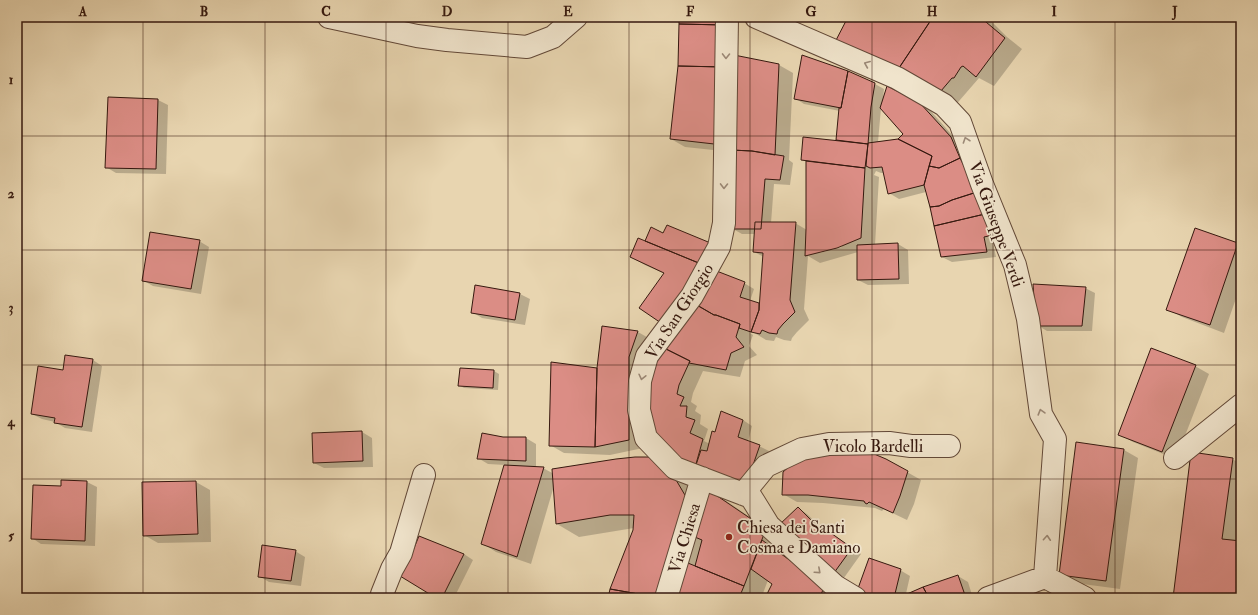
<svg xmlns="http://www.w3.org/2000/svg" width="1258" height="615" font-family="'IM FELL Double Pica',serif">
<rect width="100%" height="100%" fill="#e8d5b0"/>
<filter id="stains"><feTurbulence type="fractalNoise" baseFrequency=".005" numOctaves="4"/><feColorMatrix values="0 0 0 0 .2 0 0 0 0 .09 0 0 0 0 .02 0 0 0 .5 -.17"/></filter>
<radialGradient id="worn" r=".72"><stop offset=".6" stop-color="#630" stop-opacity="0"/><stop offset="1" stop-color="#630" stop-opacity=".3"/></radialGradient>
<path fill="#0003" fill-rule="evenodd" d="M680,17L734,56L779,65L793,73L789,160L793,163L790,185L774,184L771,223H795L807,230V162L802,159L837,141L840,111L804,104L795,98L875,84L884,89L883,99L919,103L929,109L960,144L1002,241L993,242L996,257L952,262L942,257L926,192L899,199L889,193L884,173H881L876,171L874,175L879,177L875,245L898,244L908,250L909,284L868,285L858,280V252L820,263L808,256L804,309L809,320L797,332L792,338L791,341L784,340L776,337L774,341L766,340L751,331L750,333L753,335L749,346L757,355L745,361L740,377L703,371L693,393L691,402L697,406L695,411L701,415L700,424L708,429L704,441L710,444L716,433L743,420L752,426L748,442L759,446L769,451L754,492L688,469L657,359L665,274L645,265L631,257L715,272L744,283L754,289L750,301L760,305L764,257L754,252L755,234H742L733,229L732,152L685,147L671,139L679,66ZM881,108L905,134L899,139L878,142ZM841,245L842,247L819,253V251ZM698,305L709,311L708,313L697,306Z
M850,17H987L1007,37L1022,49L994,86L979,78L953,108Z
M109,98L158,100L168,105L166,174L116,173L106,167Z
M1195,229L1241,246V284L1224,333L1182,317L1168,309Z
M199,241L209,247L201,294L153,286L144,281Z
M1085,288L1095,293L1092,331H1047L1037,325Z
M520,294L530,299L525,325L482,318L472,312Z
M603,327L638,332L652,340L643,448L610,455L564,453L550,445L597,369Z
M93,360L102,366L92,432L65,428L55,422L42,419L32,414L64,371Z
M1195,366L1209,374L1176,459L1133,442L1119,434Z
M460,369L494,371L499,374L498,390L464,388L459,385Z
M362,432L372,438L373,467L324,468L314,463V434Z
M503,438H526L536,444V467L543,468L554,474L616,460L707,490L725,500L783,540L779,551L839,595L837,598H766L773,584L768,580L762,596L758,594L756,598H609L634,528L579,537L557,524L554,486L531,564L496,552L482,543L505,465L488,464L478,458Z
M1124,450L1138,458L1120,589L1075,583L1060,575Z
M1232,459L1241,464V508L1237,542H1241V598H1174Z
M907,472L921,480L914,504L907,520L884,509L882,511L875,508L823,503L797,502L783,494Z
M62,481L87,482L97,487L95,546L41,544L32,538L62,487Z
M196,482L210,490L211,542L158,543L144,535Z
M798,508L807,514L827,533L828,532L838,538L861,554L841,582Z
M420,537L464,554L473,560L454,598H438Z
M295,551L305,557L301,586L269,582L259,576Z
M900,570L910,576L905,598H864Z
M958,576L968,582L973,598H910Z"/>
<path fill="#db8d85" stroke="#36190f" d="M679,17H724L725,25L679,24Z
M848,17H933L891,80L833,46Z
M933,17H980L1005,38L976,77L963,66L961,67L954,78H952L935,98L891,80Z
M679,24L725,25L724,67L678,66Z
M734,55L779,64L775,155L752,151L731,150Z
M802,55L848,71L841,108L794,99Z
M678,66L724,67L723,145L670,139Z
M848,71L875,83L871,107L868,144L836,140L839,108H841Z
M887,86L919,102L951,137L960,158L939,168L929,166L932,156L898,139L903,134L880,108Z
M108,97L158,99L156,169L105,168Z
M803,137L868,144L865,168L801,160Z
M898,139L932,156L924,185L888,194L882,167L870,168L866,166L868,143Z
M731,150L752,151L784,156L780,180L765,179L761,229H732Z
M960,158L977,192L952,200L939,206L930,207L924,185L929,166L939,168Z
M806,161L865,168L861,238L837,248L805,256L806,229Z
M977,192L985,214L934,226L930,207L939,206L952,200Z
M985,214L993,235L984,237L987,252L941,257L934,226Z
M755,222H796L790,300L795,312L783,324L778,330L777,334L769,333L762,330L760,334L751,332L759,310L763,253L753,252Z
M667,225L713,244L706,266L645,241L651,227L663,233Z
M1195,228L1238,243L1210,325L1166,310Z
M150,232L200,240L191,289L142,281Z
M638,238L706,266L664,325L639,308L664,273L630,257Z
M898,243L899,279L857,280V245Z
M714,270L745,282L740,297L759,303V310L751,332L739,328L740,324L716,315H714L697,305Z
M1033,284L1086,287L1082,326H1036Z
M475,285L520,293L515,320L471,313Z
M693,303L714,315H716L740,324L736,337L744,347L731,353L726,370L689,363L690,361L664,348Z
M602,326L638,331L629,357V440L595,447L597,368Z
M664,348L690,361L679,385L677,394L684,397L680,406H687L686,417L695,420L690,433L703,439L694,471L649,430L650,371Z
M1151,348L1196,365L1162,452L1118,435Z
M65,355L93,359L82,427L54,423L55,418L31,414L38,366L63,370Z
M551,362L597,368L595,447L549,446Z
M460,368L494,370L493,388L458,386Z
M721,411L743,420L738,437L760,445L745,488L694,471L701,450L707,451L712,431L715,432Z
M362,431L363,461L313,463L312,433Z
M482,433L503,437H526V461L477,459Z
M1076,442L1124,449L1106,581L1059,575Z
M867,451L886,459L908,471L900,496L893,513L869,502L867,504L865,503L864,501L808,495H782L783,472L800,457Z
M1191,452L1233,458L1222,539L1241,541V572L1238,598H1173Z
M635,457H653L672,473L689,502L661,598L610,589L633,530L634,515H610L556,524L552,469L616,459Z
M504,465L544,467L517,557L481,544Z
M61,480L87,481L85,541L31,539L33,485L61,486Z
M196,481L198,534L143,536L142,482Z
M707,489L766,529L744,586L695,566L702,540L690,535Z
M798,507L825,534L828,531L852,548L831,577L779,525Z
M419,536L464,554L442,598H436L400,576L414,548Z
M762,540L825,586L819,598H765L772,584L751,569Z
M262,545L296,550L291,581L258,577Z
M869,558L901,569L894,598H862L856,594Z
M683,561L744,586L739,598H681L672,594Z
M958,575L966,598H929L923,587Z
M923,587L929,598H909L907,594Z
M610,589L661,598H608Z"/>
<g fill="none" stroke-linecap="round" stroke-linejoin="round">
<g stroke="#624837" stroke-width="24">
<path id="street" d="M329,17L417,36L447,40L527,47L553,37L576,17
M727,17L724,223L719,247L692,296L647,356L640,381L639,410L646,438L675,468L751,497L769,526L835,586L855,598
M756,17L897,78L944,105L960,122L982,184L1015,265L1028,319L1041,414L1055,439L1045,577
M1175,458L1241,405
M743,494L766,466L802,449L829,444L889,443L911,446H949
M382,598V594L392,569L401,553L424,475
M666,598L702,478
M988,598L1045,577L1085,598"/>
</g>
<use href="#street" stroke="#f0e4cc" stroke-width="22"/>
</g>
<defs><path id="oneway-chevron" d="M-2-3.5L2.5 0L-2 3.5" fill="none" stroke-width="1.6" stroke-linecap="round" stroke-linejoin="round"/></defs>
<g stroke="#9c8977">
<use href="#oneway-chevron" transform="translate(726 56) rotate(91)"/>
<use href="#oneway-chevron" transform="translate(867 64) rotate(-157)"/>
<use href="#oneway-chevron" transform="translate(966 140) rotate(-109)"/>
<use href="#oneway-chevron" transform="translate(724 186) rotate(91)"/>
<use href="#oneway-chevron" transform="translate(642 377) rotate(103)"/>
<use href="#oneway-chevron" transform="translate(1041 412) rotate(-106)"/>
<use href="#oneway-chevron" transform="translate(1047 538) rotate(-86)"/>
<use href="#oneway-chevron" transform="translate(818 571) rotate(42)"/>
</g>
<path fill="none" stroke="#36190f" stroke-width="1" stroke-opacity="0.55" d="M143,17V598M265,17V598M386,17V598M508,17V598M629,17V598M750,17V598M872,17V598M993,17V598M1115,17V598M17,136H1241M17,250H1241M17,365H1241M17,479H1241"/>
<circle fill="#8f2418" stroke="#f0e4cc" stroke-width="1.5" cx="729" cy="537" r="4"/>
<g text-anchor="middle" stroke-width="3.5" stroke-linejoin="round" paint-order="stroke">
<g font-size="17" fill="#36190f" stroke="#f0e4cc">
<text transform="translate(997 224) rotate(70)" y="6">Via Giuseppe Verdi</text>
<text transform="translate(679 311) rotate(-57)" y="6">Via San Giorgio</text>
<text x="873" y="452">Vicolo Bardelli</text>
<text transform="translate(684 538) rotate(-73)" y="6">Via Chiesa</text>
</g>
<g font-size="17" fill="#36190f" stroke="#f0e4cc" text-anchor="start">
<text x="737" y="533">Chiesa dei Santi<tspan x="737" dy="20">Cosma e Damiano</tspan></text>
</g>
</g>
<rect width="1258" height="615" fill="none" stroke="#e8d5b0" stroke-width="44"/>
<rect x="22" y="22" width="1214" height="571" fill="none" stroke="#36190f" stroke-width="1.5"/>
<g font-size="13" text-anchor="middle" font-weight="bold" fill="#36190f">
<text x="83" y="16">A</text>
<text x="204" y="16">B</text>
<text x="326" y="16">C</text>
<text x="447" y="16">D</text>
<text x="568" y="16">E</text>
<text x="690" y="16">F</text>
<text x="811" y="16">G</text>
<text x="932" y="16">H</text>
<text x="1054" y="16">I</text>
<text x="1175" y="16">J</text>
<text x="11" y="84">1</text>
<text x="11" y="198">2</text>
<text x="11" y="312">3</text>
<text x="11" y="426">4</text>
<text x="11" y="540">5</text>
</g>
<rect width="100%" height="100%" filter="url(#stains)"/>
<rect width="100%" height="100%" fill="url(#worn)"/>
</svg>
